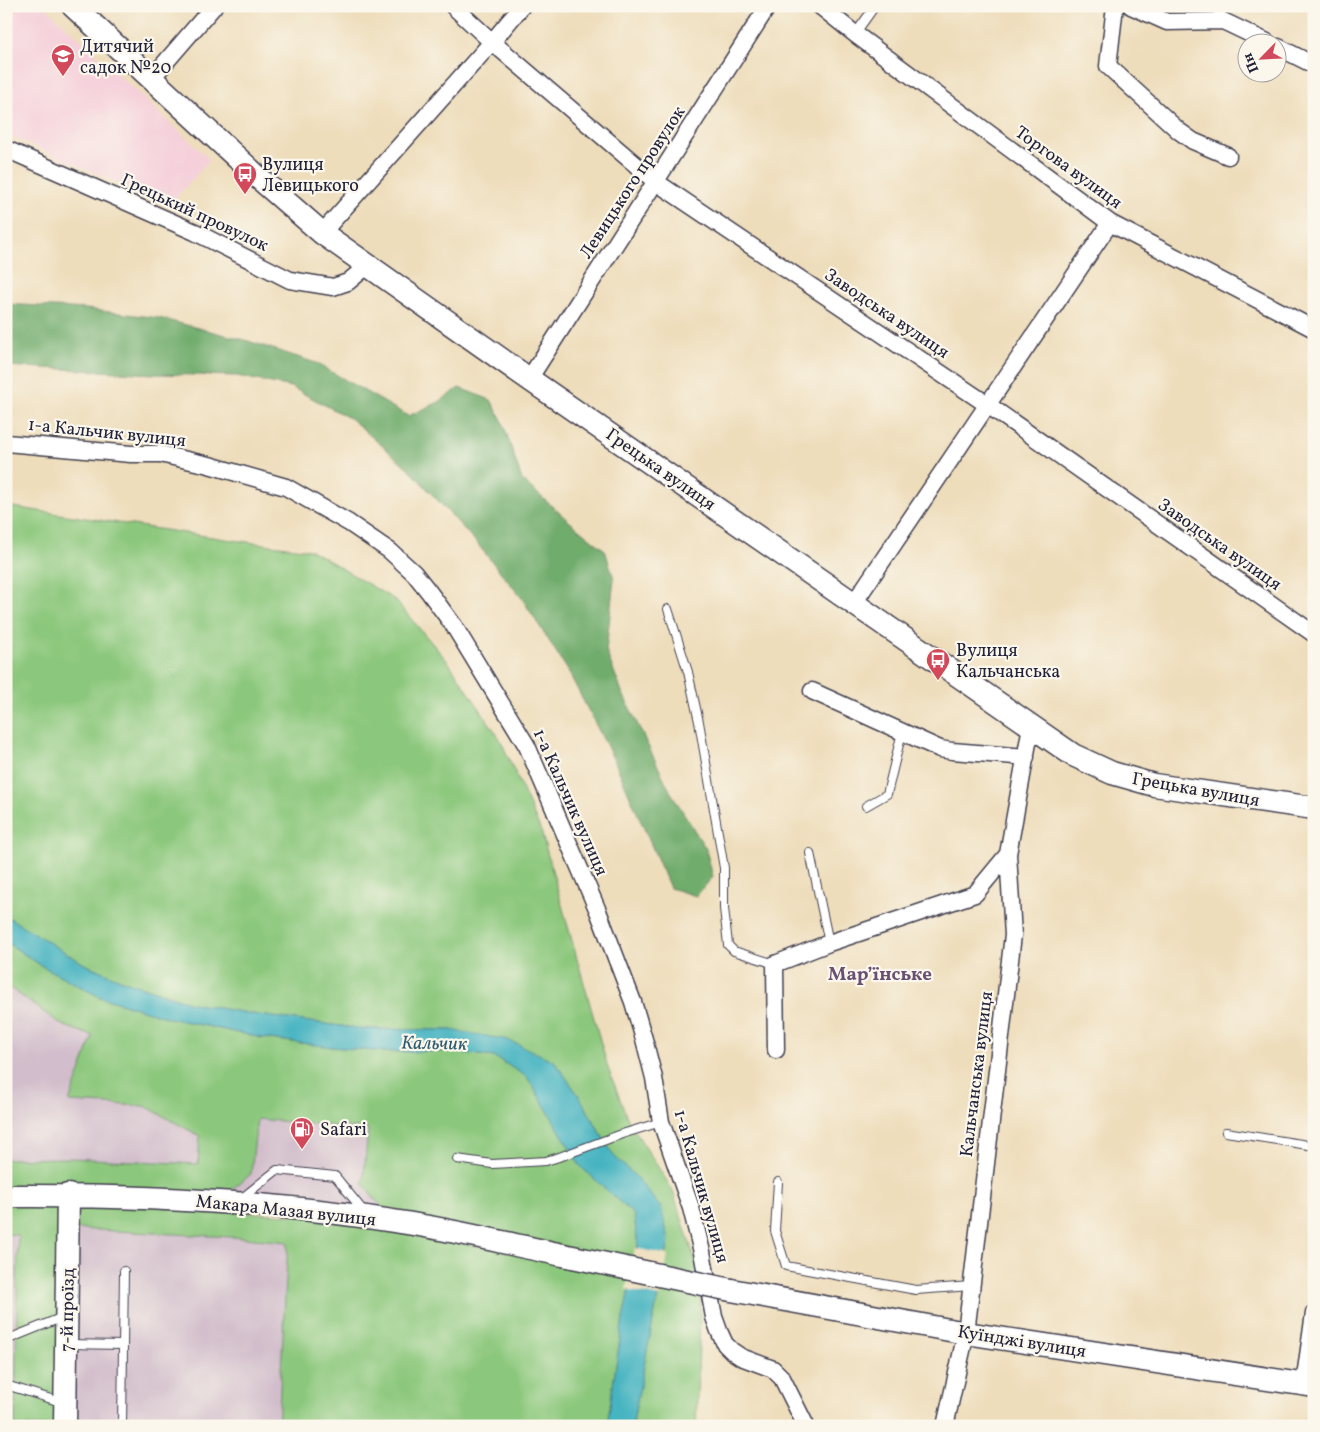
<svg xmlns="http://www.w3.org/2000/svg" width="1320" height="1432" font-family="Vollkorn,serif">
<rect width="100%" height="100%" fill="#fbf7ec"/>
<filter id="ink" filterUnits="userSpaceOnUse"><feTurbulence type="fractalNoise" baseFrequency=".02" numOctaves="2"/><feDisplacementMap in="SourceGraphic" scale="10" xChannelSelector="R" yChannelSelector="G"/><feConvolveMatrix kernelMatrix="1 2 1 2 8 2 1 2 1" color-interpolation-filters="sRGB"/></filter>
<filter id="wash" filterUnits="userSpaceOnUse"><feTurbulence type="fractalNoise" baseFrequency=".0096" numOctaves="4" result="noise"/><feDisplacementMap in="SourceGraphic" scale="20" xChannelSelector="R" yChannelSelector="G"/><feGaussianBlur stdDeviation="1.12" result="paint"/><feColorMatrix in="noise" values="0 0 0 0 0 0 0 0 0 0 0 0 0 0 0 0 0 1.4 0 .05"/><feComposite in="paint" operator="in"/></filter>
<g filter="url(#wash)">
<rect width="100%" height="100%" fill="#edb"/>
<path fill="#f5cfda" d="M6,6H44L210,160L169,205L6,134Z"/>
<path fill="#d1bdcb" d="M6,985L62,1025L93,1036L69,1102L145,1106L200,1136L198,1164L69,1158L6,1159Z
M256,1119L368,1129L363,1184L388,1215L222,1197L251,1174Z
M75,1229L232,1237L288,1242L278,1426H73Z
M6,1234H18L15,1426H6Z"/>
<path fill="#8bc77c" stroke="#56745c" d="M6,506L232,540L311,550L395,600L449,663L500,739L541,831L608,1068L628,1120L672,1189L701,1278L663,1270L636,1177L613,1155L579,1096L554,1061L451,1030L363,1029L258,1015L191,1003L127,982L84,964L6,916Z
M6,942L42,966L100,997L169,1018L262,1038L332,1047L385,1052L448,1051L495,1057L527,1077L551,1116L608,1190L634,1215L638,1246L634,1264L388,1215L363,1184L368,1129L257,1119L251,1174L222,1197L6,1191V1159L69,1158L198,1164L200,1136L145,1106L69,1102L93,1036L62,1025L6,985Z
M61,1199L58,1426H15L18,1235L6,1234V1200Z
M75,1201L317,1217L632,1274L623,1319L607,1426H278L288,1242L232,1237L75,1229Z
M661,1281L701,1290L696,1426H632Z"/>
<path fill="#70ac6c" stroke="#496754" d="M6,304L86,309L159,318L245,340L316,363L408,416L439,402L459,388L491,400L502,420L522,480L570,522L605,550L614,579L606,651L622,692L670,791L706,849L713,877L696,896L670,888L615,762L567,669L521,597L475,541L408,468L351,419L291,387L237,376L155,374L6,366Z"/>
<path fill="#46b4c1" stroke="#346b7e" d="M6,916L84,964L127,982L191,1003L258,1015L363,1029L451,1030L508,1040L554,1061L579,1096L613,1155L636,1177L661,1208L669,1241L632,1426H607L623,1319L638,1246L634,1215L580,1166L551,1116L527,1077L495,1057L448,1051L385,1052L332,1047L262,1038L169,1018L100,997L42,966L6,942Z"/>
<path fill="#edb" d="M635,1248L668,1255L660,1297L626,1290Z"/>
</g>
<g filter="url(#ink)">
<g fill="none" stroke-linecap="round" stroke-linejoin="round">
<g stroke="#413e4e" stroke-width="10">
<path id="lane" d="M1210,6L1221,13L1223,21
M855,34L875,6
M668,609L688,672L699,722L724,868V908L728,945L734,951L775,964
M866,806L887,794L902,732
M810,853L829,943
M1226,1132L1314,1146
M457,1159L492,1164L546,1161L562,1156L622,1134L661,1122
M778,1182L775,1231L786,1266L916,1290L971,1286
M242,1198L277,1170L335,1176L365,1213
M6,1340L63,1317
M68,1344L123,1345
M6,1385L64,1403
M122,1426L124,1271"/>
</g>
<g stroke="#413e4e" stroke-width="19">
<path id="street" d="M453,6L492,42L656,182L988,405L1314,634
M820,6L855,34L1110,223L1314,329
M1115,6L1108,66L1179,131L1193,141L1228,156
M1131,6L1167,22L1223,21L1267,42
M1278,47L1314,65
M151,79L214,6
M6,149L195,232L290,280L333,287L348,282L367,266
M322,233L492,42L522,6
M529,379L768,6
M6,443L131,454H160L209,465L286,487L349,523L390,551L414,573L429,592L454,626L527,746L598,911L633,1002L644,1039L654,1078L661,1122L691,1208L702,1252L714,1317L719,1331L725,1344L732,1351L741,1357L773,1369L782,1378L806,1426
M854,603L1110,223
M812,691L940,749L952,751L1026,757
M776,1050L775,964L829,943L975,894L1008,854
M1304,1384L1314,1313
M945,1426L966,1333L1013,935L1008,854L1031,726"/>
</g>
<g stroke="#413e4e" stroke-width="25">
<path id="secondary" d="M73,6L260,179L322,233L529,379L1073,755L1112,773L1154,785L1314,808
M6,1196C137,1195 270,1201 400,1222C454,1230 509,1244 563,1255
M731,1290L966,1333L1314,1386
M65,1426L68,1195"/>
</g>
<use href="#lane" stroke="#fff" stroke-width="8"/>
<use href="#street" stroke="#fff" stroke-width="16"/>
<use href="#secondary" stroke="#fff" stroke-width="22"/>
<g stroke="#413e4e" stroke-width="25" stroke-linecap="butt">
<path id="secondary-bridge" d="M563,1255L731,1290"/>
</g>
<use href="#secondary-bridge" stroke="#fff" stroke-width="22"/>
</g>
</g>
<defs>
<g id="school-pin" transform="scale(1.25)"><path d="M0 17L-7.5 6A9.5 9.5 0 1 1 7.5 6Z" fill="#d1495b" stroke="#fbf7ec"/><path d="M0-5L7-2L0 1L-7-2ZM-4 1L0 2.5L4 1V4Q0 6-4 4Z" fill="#fff"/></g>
<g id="bus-pin" transform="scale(1.25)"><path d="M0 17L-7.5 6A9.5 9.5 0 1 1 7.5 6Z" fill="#d1495b" stroke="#fbf7ec"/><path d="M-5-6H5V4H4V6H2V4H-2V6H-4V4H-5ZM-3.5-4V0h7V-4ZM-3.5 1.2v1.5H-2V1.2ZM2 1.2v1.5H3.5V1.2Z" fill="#fff"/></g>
<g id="fuel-pin" transform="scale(1.25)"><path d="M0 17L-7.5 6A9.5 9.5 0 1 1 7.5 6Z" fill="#d1495b" stroke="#fbf7ec"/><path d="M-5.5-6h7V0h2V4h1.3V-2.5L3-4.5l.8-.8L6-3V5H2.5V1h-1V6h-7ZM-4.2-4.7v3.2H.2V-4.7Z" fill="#fff"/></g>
</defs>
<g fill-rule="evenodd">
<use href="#school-pin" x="63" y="56"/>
<use href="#bus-pin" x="245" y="174"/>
<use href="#bus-pin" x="938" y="660"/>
<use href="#fuel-pin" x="302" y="1129"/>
</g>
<g text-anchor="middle" stroke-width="4.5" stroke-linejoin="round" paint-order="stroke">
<g font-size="18" fill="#22223b" stroke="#fbf7ec" text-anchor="start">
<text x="80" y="52">Дитячий<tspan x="80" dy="21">садок №20</tspan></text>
<text x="262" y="170">Вулиця<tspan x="262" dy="21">Левицького</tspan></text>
<text x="956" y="656">Вулиця<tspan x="956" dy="21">Кальчанська</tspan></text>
<text x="320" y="1135">Safari</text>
</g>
<g font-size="18" fill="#22223b" stroke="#fbf7ec">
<text transform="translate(1069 167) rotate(36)" y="6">Торгова вулиця</text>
<text transform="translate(632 182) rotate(-57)" y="6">Левицького провулок</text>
<text transform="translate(195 212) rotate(25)" y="6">Грецький провулок</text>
<text transform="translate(887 313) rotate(34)" y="6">Заводська вулиця</text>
<text transform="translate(107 432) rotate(6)" y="6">1-а Кальчик вулиця</text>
<text transform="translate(661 469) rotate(35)" y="6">Грецька вулиця</text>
<text transform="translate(1220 544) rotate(35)" y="6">Заводська вулиця</text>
<text transform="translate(1196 789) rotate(10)" y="6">Грецька вулиця</text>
<text transform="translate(571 802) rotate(66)" y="6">1-а Кальчик вулиця</text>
<text transform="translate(976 1074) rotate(-83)" y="6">Кальчанська вулиця</text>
<text transform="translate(702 1186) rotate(74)" y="6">1-а Кальчик вулиця</text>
<text transform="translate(286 1210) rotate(6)" y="6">Макара Мазая вулиця</text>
<text transform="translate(67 1310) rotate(-89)" y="6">7-й проїзд</text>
<text transform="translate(1022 1341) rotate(9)" y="6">Куїнджі вулиця</text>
</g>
<g font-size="19" font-weight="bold" fill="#695072" stroke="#fbf7ec">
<text x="880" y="980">Мар’їнське</text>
</g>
<g font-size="19" font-style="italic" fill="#305c71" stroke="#fbf7ec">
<text transform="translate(434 1042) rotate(1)" y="7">Кальчик</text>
</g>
</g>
<rect width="1320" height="1432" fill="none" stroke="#fbf7ec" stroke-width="25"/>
<g transform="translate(1262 58) rotate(246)"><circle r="24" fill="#fbf7ec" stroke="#a4a2a5"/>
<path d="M0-4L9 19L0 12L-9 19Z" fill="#d1495b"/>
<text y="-8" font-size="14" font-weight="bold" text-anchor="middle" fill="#22223b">Пн</text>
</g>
</svg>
